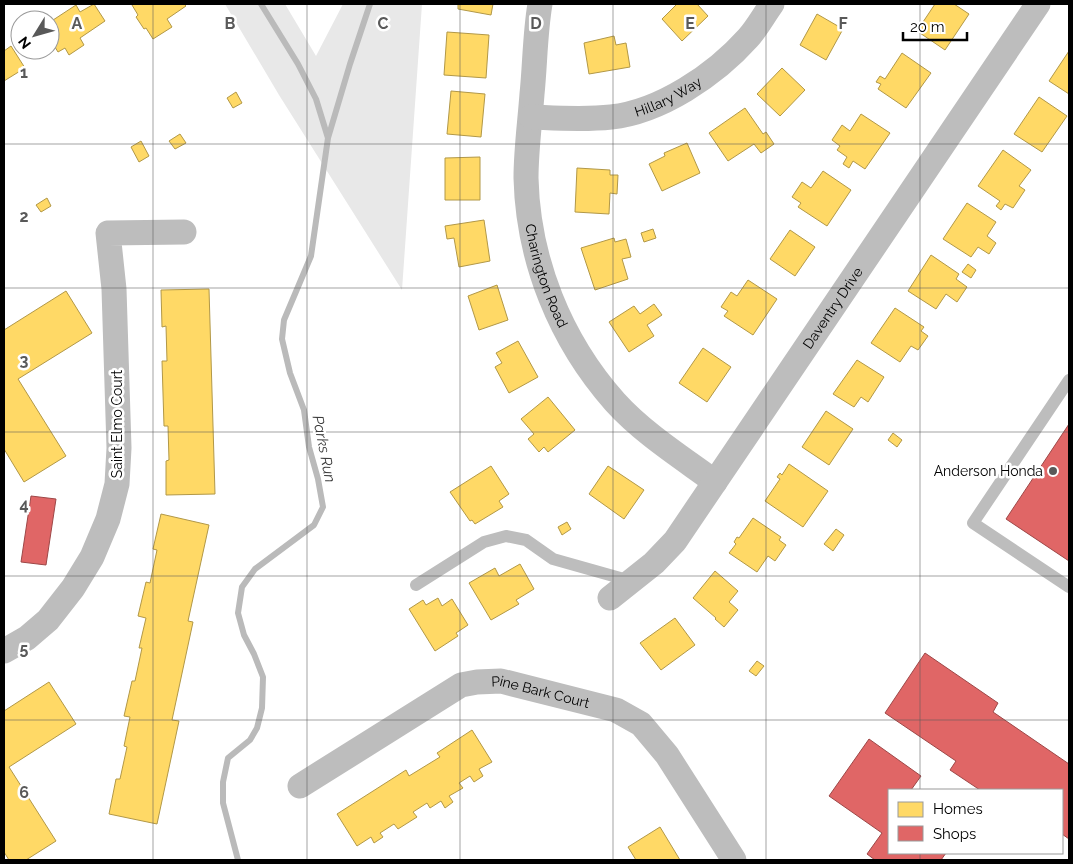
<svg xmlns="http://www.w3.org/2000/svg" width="1073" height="864" font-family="Raleway,sans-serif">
<rect width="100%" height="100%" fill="#fff"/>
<path fill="#e8e8e8" d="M225,4H285L316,56L343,4H422L402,290L279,95Z"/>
<path fill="#ffd966" stroke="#b29847" d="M94,4L105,21L80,38L84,45L69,55L65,48L58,52L50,39V22L76,5L80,12Z
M134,4H184L186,6L167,19L172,27L153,39L146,28L144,29L136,17L138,15L132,5Z
M458,4H493L491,15L458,9Z
M677,4H697L708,16L682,41L662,19Z
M935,4H954L969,14L945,50L917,31Z
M817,14L843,29L826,60L800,45Z
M447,32L489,35L486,78L444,75Z
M614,36L616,45L626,43L630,67L589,74L584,43Z
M11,46L25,68L4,81V51Z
M1069,51V94L1049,81Z
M902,53L931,73L906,108L878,89L881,84L876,82L880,76L885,79Z
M782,68L805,90L780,116L757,94Z
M451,91L485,94L481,137L447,134Z
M236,92L242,103L233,108L227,98Z
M1039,97L1067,116L1042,152L1014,134Z
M745,108L763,134L766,132L774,144L761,153L754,144L728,161L709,133Z
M861,114L890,133L865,169L853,161L849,168L843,164L847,157L837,150L840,146L832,140L842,125L850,131Z
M180,134L186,143L175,149L169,141Z
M141,141L149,156L139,162L131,147Z
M687,143L700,173L662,191L649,164L665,156L664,153Z
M1003,150L1031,170L1019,186L1025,190L1013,208L1005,204L1001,210L996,206L1000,201L978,186Z
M480,157V200H445V158Z
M577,168L610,170V175H618L617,194L610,193L609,214L575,212Z
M823,171L851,190L827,226L798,207L801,203L792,197L802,182L811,188Z
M47,198L51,206L41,212L36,205Z
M967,203L996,222L987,236L996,243L989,254L978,247L971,257L943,239Z
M484,220L490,261L459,267L454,238L447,239L445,226Z
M653,229L656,238L644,242L641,233Z
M790,230L815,247L795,276L770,259Z
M614,238L615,242L626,239L631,257L622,259L628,279L595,290L581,248Z
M931,255L959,274L956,279L967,287L957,302L946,294L936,309L908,291Z
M968,264L976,270L971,278L962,272Z
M748,280L777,299L753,335L724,316L728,311L721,307L731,292L737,296Z
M497,285L508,320L479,330L468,296Z
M209,289L215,494L166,495V461L169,460L168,426H164L162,361H167L166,326L162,327L161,290Z
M66,291L92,333L18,379L66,456L24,482L4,449V330Z
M654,304L662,315L647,325L654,336L629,352L609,322L634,306L640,314Z
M895,308L924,327L921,331L928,336L918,350L911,346L900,362L871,343Z
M518,341L538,377L509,393L495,367L502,363L496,353Z
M703,348L731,367L707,402L679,383Z
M857,360L884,377L868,402L861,397L854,407L833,394Z
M548,397L575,430L548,452L544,447L539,452L528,439L534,434L521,419Z
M826,411L853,429L829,465L802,447Z
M893,433L902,440L897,447L888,440Z
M789,464L828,491L803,527L765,501L780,479L777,477L780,473L782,475Z
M491,466L509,494L499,501L503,507L475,524L472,520L470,521L450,492Z
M608,466L644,490L624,519L589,494Z
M161,514L209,525L188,621L193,622L172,720L179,721L157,824L109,814L116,779H120L127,747L124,746L130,717L124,716L132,681H135L142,648H139L146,618L138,616L146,582L150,583L157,550L153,549Z
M753,518L781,537L779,540L786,545L775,561L768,556L757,572L729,553L736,544L734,542L737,537L739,538Z
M567,522L571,529L562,535L558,527Z
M836,529L844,535L833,551L824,544Z
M520,564L534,589L516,600L519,604L491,620L469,583L495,568L499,576Z
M715,571L738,591L729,602L738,610L724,627L715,619L716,618L693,598Z
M438,598L442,606L452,599L468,625L456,633L458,636L435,651L409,609L423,600L426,605Z
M675,618L695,645L661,670L640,643Z
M757,661L764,666L756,676L749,671Z
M49,682L76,724L9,767L56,841L26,860H9L4,852V711Z
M472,730L492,762L479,769L483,776L474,782L470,776L459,783L463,788L449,796L453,802L445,808L441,801L430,808L427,803L413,812L417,817L398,829L394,824L380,833L383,837L374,843L371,837L357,846L337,814L406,770L409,776L440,757L437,753Z
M660,827L680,860H636L628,847Z"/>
<path fill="#e06666" stroke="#9d4747" d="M1069,424V561L1006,519Z
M31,496L56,499L46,565L21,562Z
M925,653L998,703L993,712L1069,764V839L1062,834V790H980L950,770L956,761L885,713Z
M869,739L921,776L911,790H889V853H946L941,860H875L867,854L882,833L829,796Z"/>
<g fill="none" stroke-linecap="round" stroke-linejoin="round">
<path stroke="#bababa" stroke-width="6" d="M261,4L298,64L316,99L328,138
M238,860L223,803V782L228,758L250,740L257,728L262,708L263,677L254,654L244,635L238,613L242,587L255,569L314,525L323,507L318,479L309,447L304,410L290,373L282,339L284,320L311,256L328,138L350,64L370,4"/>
<path stroke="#bdbdbd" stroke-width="12" d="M1069,380L973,523L1069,587
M416,585L484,542L506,536L526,540L553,559L631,581"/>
<g stroke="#bdbdbd" stroke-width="25">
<path id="s1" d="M540,4C535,33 535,65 532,94C530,122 526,150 526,178C528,260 560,340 615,402C643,433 681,457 715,482"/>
<path id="s2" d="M531,117C557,118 584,120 611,117C660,112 715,75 748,38C757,28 764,15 772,4"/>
<path id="s3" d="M610,598L654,563L675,541L1038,4"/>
<path d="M4,651L27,638L48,620L73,588L92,557L108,519L117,484L119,448L114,289L108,233L184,232"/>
<path id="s4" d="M300,786L461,685L477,682L501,681L616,710L641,724L667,755L734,860"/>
</g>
</g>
<path fill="none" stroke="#595959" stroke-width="1" stroke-opacity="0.55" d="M153,4V860M307,4V860M460,4V860M613,4V860M766,4V860M920,4V790M4,144H1069M4,288H1069M4,432H1069M4,576H1069M4,720H1069M920,853V860"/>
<circle fill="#595959" stroke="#fff" stroke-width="2" cx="1053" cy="471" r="5"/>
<g text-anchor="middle" stroke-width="5" stroke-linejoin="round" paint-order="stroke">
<g font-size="14" fill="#000" stroke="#fff">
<text dy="5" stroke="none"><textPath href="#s2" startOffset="141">Hillary Way</textPath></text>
<text dy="5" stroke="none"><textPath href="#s1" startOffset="275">Charington Road</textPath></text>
<text dy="5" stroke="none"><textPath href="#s3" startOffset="368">Daventry Drive</textPath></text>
<text transform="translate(117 424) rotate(-90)" y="5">Saint Elmo Court</text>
<text dy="5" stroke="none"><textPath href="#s4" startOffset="271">Pine Bark Court</textPath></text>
</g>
<g font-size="14" fill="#000" stroke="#fff" text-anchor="end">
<text x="1043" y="476">Anderson Honda</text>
</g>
<g font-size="15" font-style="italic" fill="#3d3d3d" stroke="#fff">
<text transform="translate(324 449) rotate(79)" y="5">Parks Run</text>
</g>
</g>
<g font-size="16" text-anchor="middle" font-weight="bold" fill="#595959" stroke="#fff" stroke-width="5" stroke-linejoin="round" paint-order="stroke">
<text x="77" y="29">A</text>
<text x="230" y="29">B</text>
<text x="383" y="29">C</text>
<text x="536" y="29">D</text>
<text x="690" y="29">E</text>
<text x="843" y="29">F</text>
<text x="24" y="78">1</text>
<text x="24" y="222">2</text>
<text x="24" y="366">3</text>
<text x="24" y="510">4</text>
<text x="24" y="654">5</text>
<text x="24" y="798">6</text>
</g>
<rect width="1073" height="864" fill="none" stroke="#000000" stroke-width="10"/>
<rect x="888" y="789" width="175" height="65" fill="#ffffff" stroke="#999999"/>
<rect x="898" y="802" width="25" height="15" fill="#ffd966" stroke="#999999"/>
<text x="933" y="814" font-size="15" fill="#000000">Homes</text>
<rect x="898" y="826" width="25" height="15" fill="#e06666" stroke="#999999"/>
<text x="933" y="839" font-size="15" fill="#000000">Shops</text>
<g transform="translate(35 35) rotate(233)"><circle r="24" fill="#ffffff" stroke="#999999"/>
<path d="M0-4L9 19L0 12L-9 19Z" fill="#595959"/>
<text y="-8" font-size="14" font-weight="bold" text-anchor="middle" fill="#000000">N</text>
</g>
<path d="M903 32v8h64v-8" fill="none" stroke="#000000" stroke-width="2.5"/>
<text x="910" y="32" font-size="15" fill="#000000" stroke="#ffffff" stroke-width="4" paint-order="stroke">20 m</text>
</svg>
